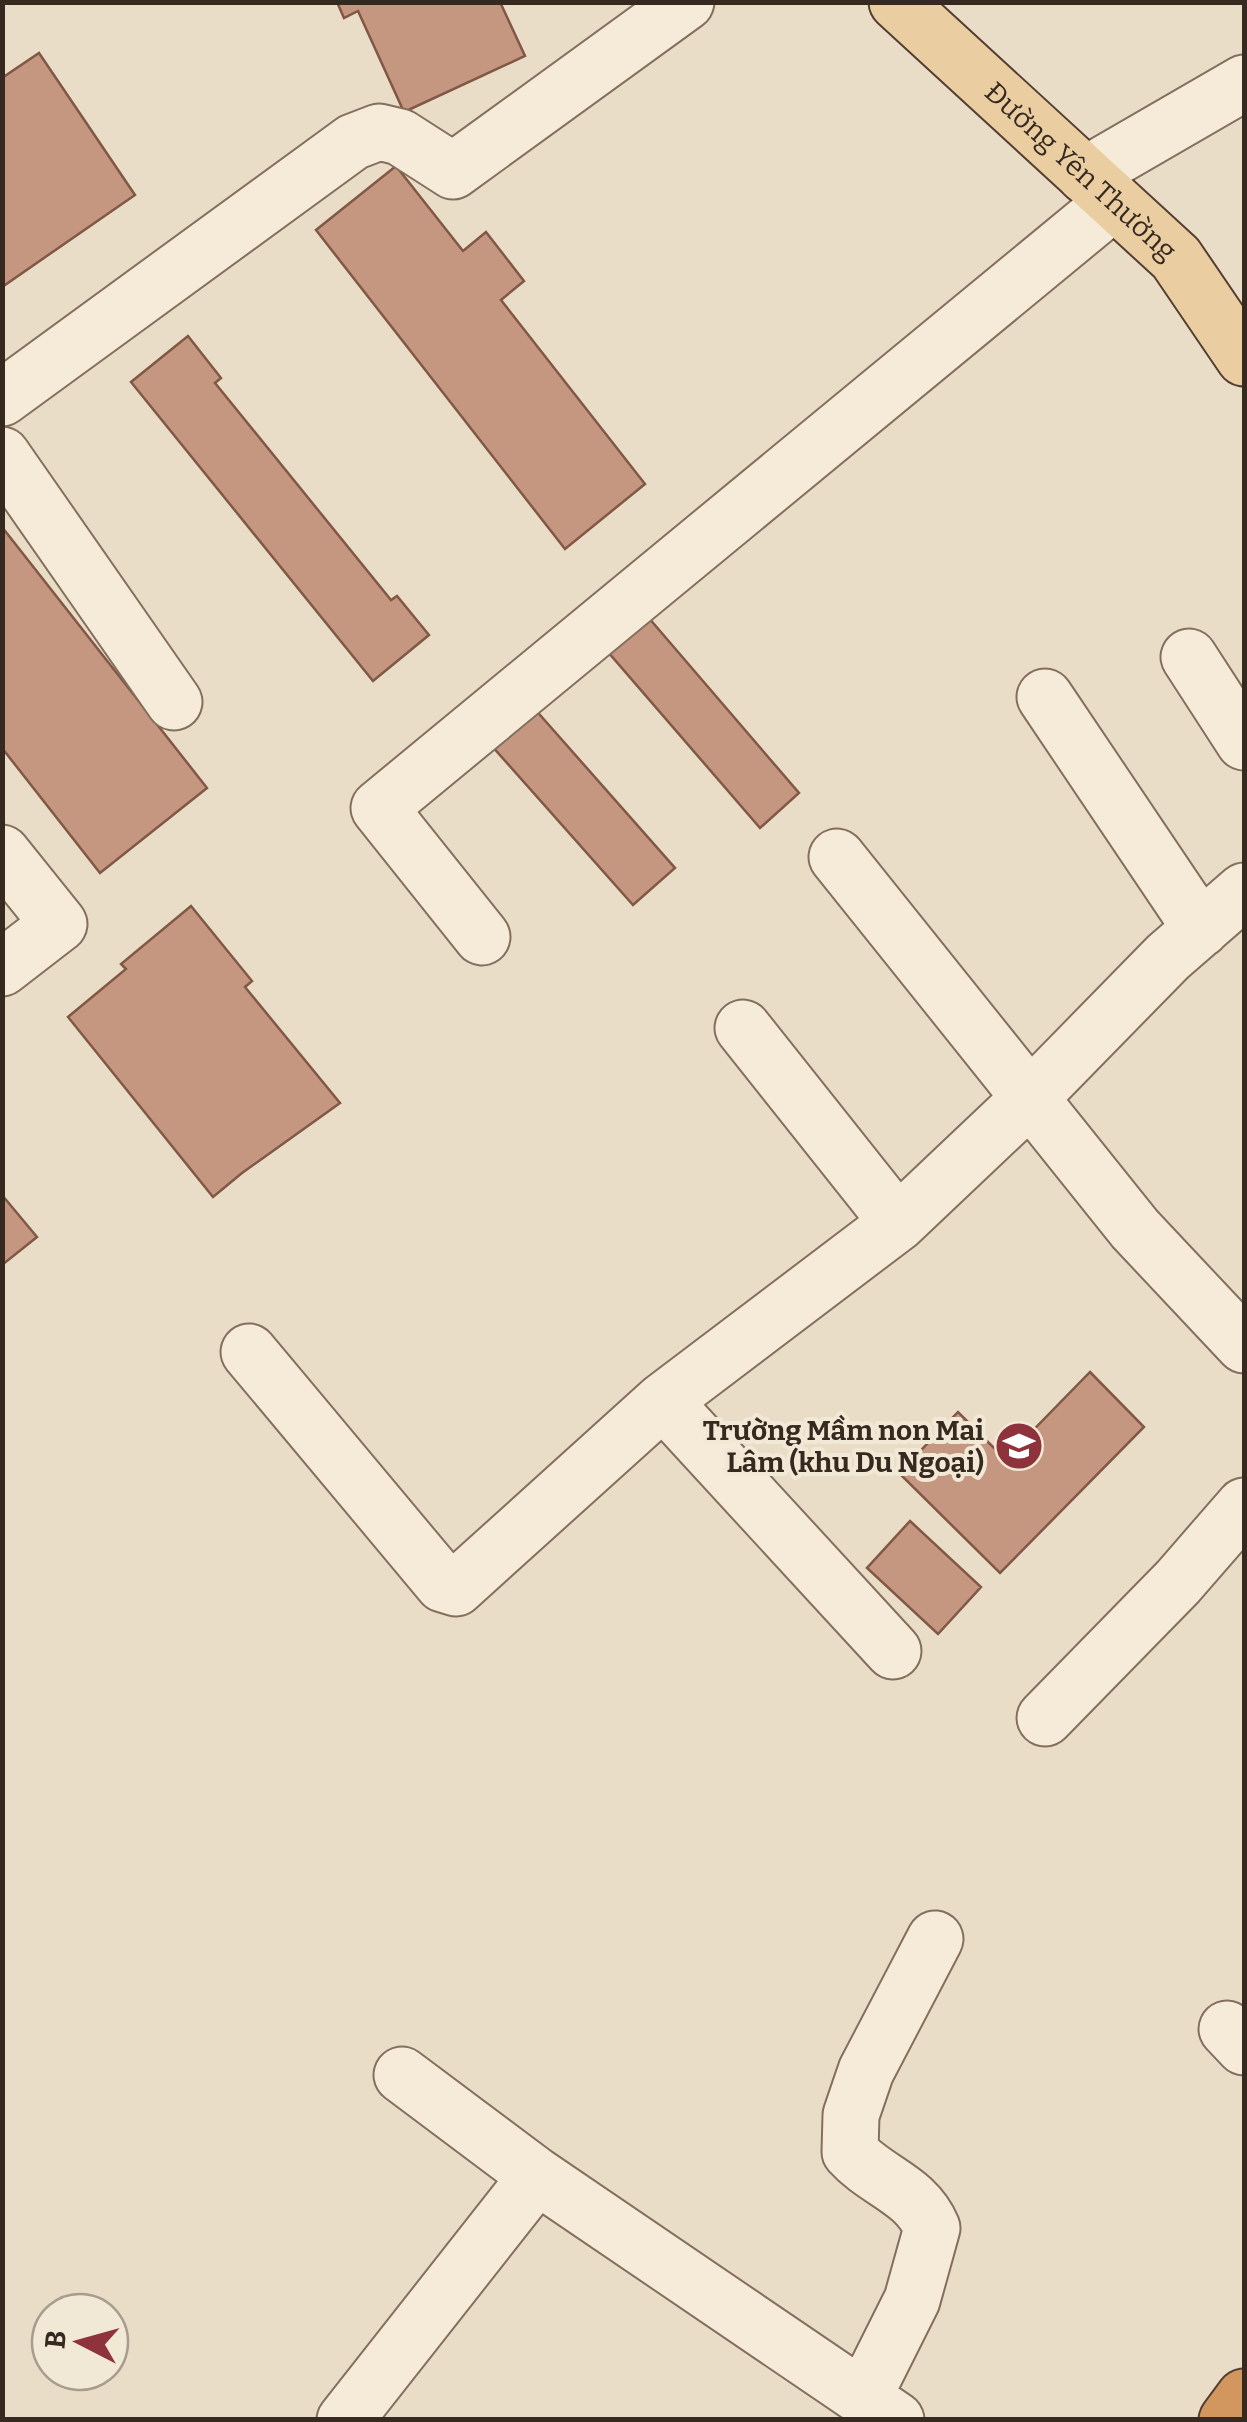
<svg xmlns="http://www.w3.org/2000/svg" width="1247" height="2422" font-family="Bitter,serif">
<rect width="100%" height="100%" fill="#eaddc7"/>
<path fill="#c59780" stroke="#815846" stroke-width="2.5" d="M337,2H500L525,56L404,112L358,11L344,18Z
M39,53L135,195L2,287V78Z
M396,166L463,251L486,232L524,281L501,300L645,484L565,549L316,230Z
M188,336L221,378L215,383L391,600L397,596L429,635L373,681L131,382Z
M2,527L207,788L100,873L2,748Z
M642,610L799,793L760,828L602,645Z
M533,707L675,868L633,905L491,745Z
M191,906L252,981L245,987L340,1103L242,1173L213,1197L68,1017L126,969L121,964Z
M2,1195L37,1237L2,1265Z
M1090,1372L1144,1427L1000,1573L899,1473L958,1412L1005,1459Z
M910,1521L981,1587L938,1634L867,1568Z"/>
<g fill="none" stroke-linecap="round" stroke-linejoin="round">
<g stroke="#846f5e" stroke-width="59">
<path id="minor" d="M1085,175L1244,83
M2,398L353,142L379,132L400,137L453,171L686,2
M2,455L174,702
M1189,657L1244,742
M1045,697L1201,929
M2,853L59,924L2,968
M837,857L1135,1229L1244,1345
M482,937L379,808L1114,202
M743,1028L898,1223
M249,1352L443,1584L456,1588L663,1401L893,1651
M663,1401L898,1223L1030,1098L1168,957L1244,891
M1045,1718L1178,1582L1244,1506
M1227,2029L1244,2047
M402,2075L537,2176L896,2420
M864,2396L912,2300L932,2228C916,2189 877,2182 850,2152L851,2115L866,2071L935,1939
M345,2420L537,2176"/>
</g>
<g stroke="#533e31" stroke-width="59">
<g id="major">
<path id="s1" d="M897,2L1176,258L1244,358"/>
</g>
</g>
<g stroke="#533e31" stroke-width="59">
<path id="highway" d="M1227,2420L1244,2397"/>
</g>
<use href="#minor" stroke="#f6ebd9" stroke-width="55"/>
<use href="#major" stroke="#eacea2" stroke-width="55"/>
<use href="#highway" stroke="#d2965f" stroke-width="55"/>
</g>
<defs>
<g id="school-disc" transform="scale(2.5)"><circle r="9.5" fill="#8e333b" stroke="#f2e8d6"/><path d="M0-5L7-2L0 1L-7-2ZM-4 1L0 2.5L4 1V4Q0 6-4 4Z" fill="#fff"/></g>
</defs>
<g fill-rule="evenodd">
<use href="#school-disc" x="1019" y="1446"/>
</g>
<g text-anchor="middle" stroke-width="8" stroke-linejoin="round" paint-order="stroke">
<g font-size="28" fill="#362920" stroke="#f2e8d6">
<text dy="10" stroke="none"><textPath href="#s1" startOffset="250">Đường Yên Thường</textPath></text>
</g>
<g font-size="28" font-weight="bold" fill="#362920" stroke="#f2e8d6" text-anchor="end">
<text x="984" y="1440">Trường Mầm non Mai<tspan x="984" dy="32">Lâm (khu Du Ngoại)</tspan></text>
</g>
</g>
<rect width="1247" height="2422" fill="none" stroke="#362920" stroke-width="10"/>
<g transform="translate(80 2342) rotate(276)"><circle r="48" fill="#f2e8d6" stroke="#a79c8d" stroke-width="2.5"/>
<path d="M0-8L18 38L0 25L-18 38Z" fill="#8e333b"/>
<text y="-15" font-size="28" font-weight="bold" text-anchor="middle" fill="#362920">B</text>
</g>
</svg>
